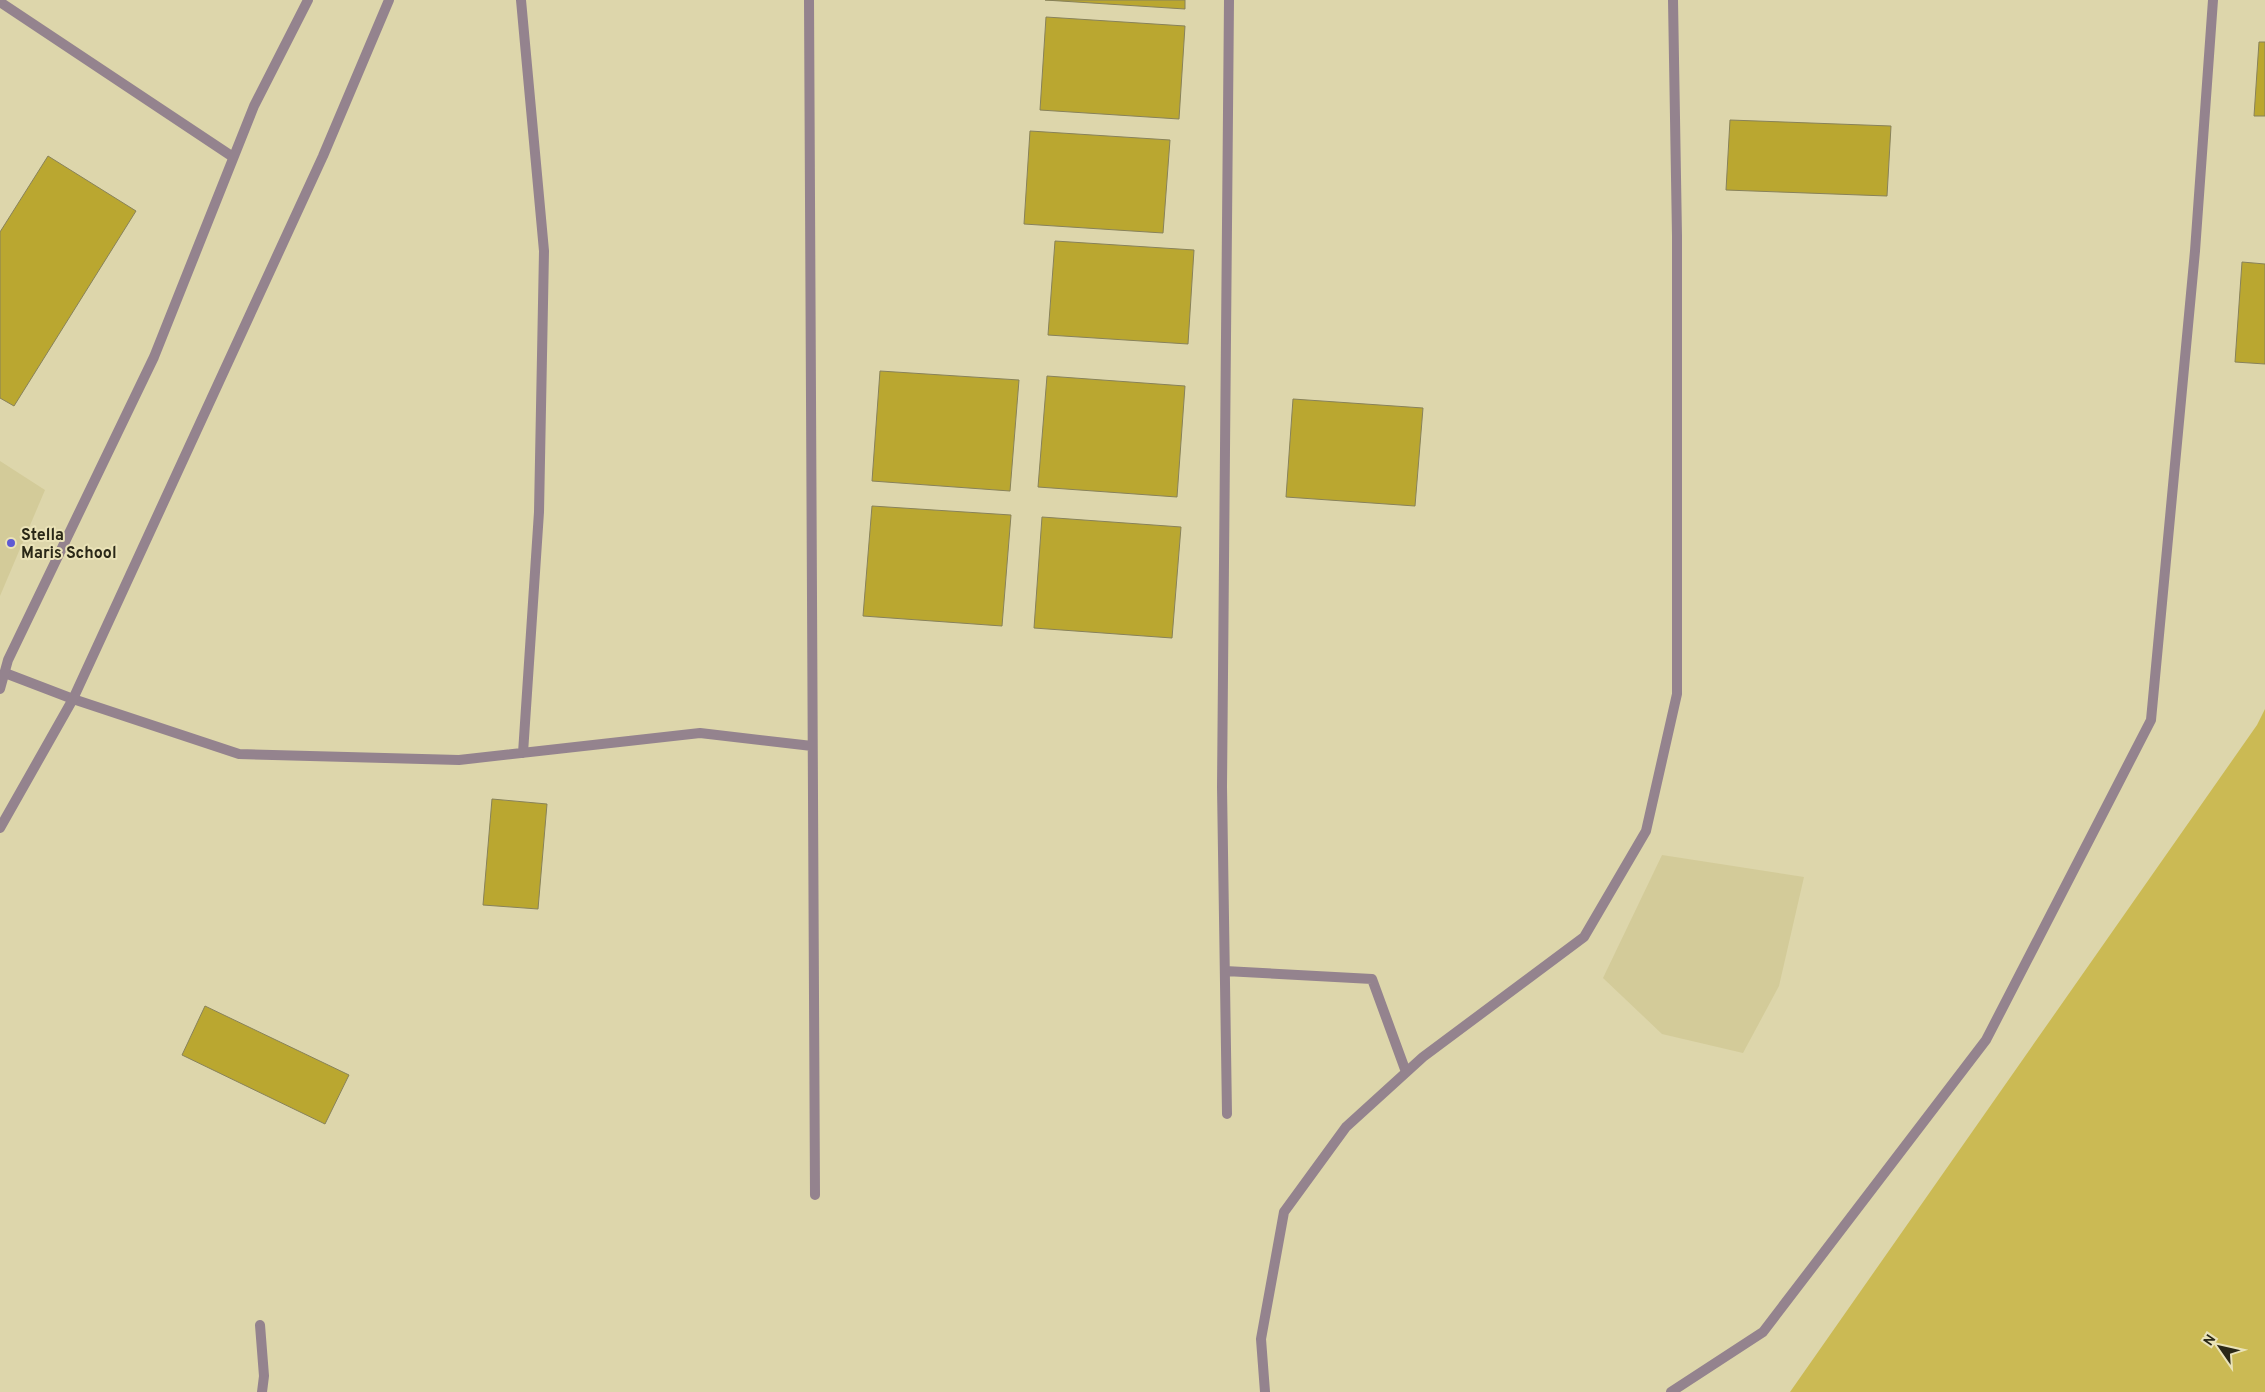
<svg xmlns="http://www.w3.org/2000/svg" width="2265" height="1392" font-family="Overpass,sans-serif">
<rect width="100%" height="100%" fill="#ddd6ab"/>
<path fill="#d3cb99" d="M0,461L45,490L0,596Z
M1662,855L1804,877L1779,986L1743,1053L1662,1034L1603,978Z"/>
<path fill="#cbba54" d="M2265,709V1392H1790L2257,725Z"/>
<path fill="#baa730" stroke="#88825a" d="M1045,0H1185V9Z
M1046,17L1185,26L1179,119L1040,110Z
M2259,42H2265V116H2254Z
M1730,120L1891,126L1887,196L1726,190Z
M1030,131L1170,140L1163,233L1024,224Z
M48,156L136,211L14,406L0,398V232Z
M1055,241L1194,250L1188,344L1048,335Z
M2242,262L2265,264V364L2235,362Z
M880,371L1019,380L1010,491L872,481Z
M1047,376L1185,386L1177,497L1038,487Z
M1293,399L1423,408L1415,506L1286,497Z
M872,506L1011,515L1002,626L863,616Z
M1042,517L1181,527L1172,638L1034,628Z
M492,799L547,804L538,909L483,905Z
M205,1006L349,1075L325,1124L182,1055Z"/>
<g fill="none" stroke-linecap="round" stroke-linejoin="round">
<path stroke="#94838e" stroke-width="10" d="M521,0L544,251L539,512L523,753
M809,0L815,1195
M0,2L233,157
M5,673L73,699L239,754L459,760L700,733L812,746
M1225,971L1372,979L1406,1072
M1227,1114L1222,787L1229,0
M260,1325L264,1376L262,1392
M1265,1392L1261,1339L1284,1212L1346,1127L1423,1057L1584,937L1646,831L1677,694V236L1673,0
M1671,1392L1763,1332L1986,1040L2151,720L2195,251L2213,0"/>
<path stroke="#94838e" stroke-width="10" d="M0,689L8,660L154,357L254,106L308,0
M0,828L73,699L323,156L389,0"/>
</g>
<circle fill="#5e5ad3" stroke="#eae3b8" stroke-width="2" cx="11" cy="543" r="5"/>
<g text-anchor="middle" stroke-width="4" stroke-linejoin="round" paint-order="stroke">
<g font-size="16" font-weight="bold" fill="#2a2817" stroke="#eae3b8" text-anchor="start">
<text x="21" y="540">Stella<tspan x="21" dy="18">Maris School</tspan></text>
</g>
</g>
<g transform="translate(2220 1347) rotate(304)" stroke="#eae3b8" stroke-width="4" paint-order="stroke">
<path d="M0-4L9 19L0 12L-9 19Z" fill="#2a2817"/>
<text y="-8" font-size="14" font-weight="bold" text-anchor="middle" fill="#2a2817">N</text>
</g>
</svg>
